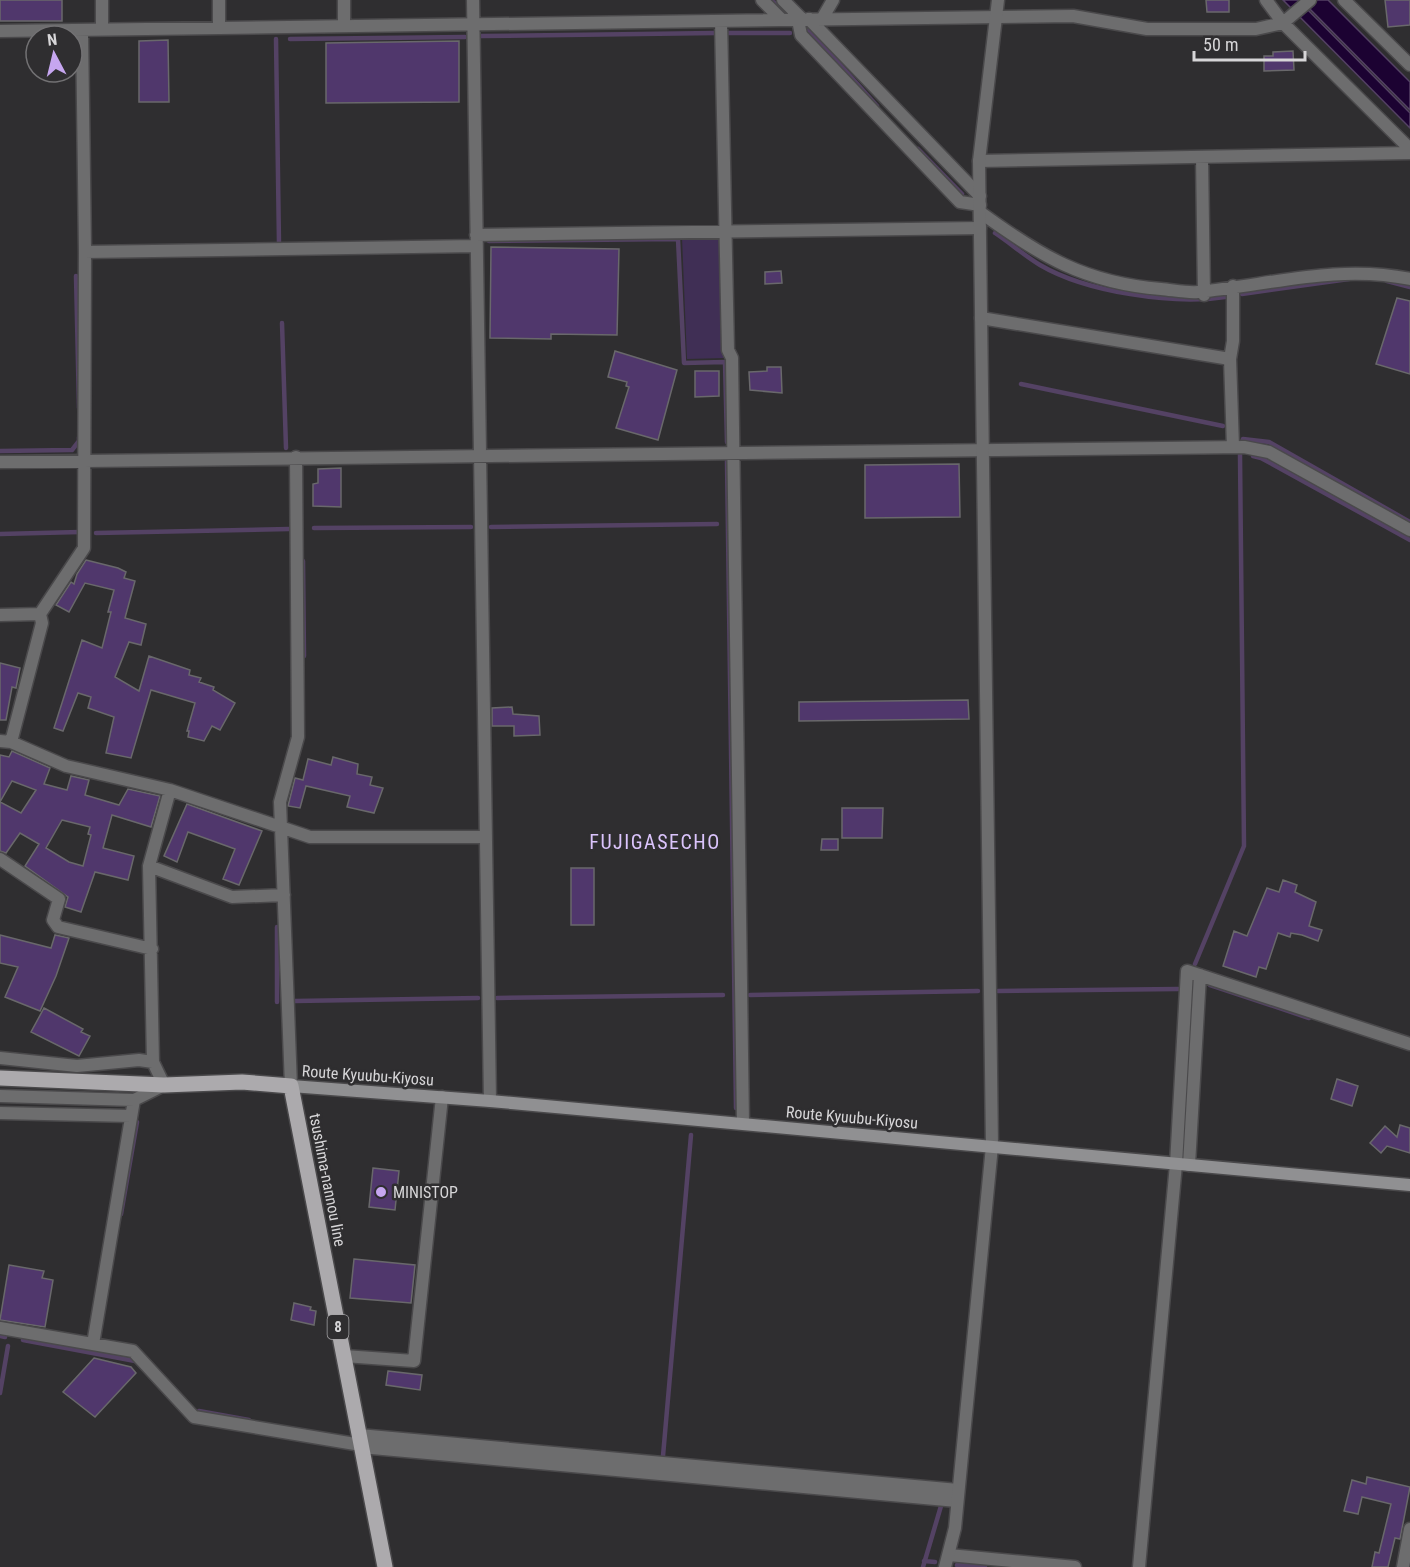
<svg xmlns="http://www.w3.org/2000/svg" width="1410" height="1567" font-family="'Roboto Condensed',sans-serif">
<rect width="100%" height="100%" fill="#2f2e30"/>
<path fill="#402f55" d="M716,236L721,241L724,358L687,359L682,237Z"/>
<path fill="#1c0232" stroke="#544264" stroke-width="1.5" d="M1283,0H1298L1410,113V128Z
M1301,0H1328L1410,82V110Z"/>
<g fill="none" stroke-linecap="round" stroke-linejoin="round">
<path stroke="#544264" stroke-width="4.5" d="M771,0L783,10
M809,30L877,106
M726,33H790
M481,36L716,33
M276,39L279,244
M290,39L465,37
M918,149L962,194
M995,233C1010,243 1025,256 1040,265C1086,292 1173,305 1225,297
M489,241L678,239L684,363L725,362L727,442
M76,276L79,408
M1387,281L1410,287
M1242,294L1349,279
M282,323L286,448
M1021,384L1223,426
M1243,439L1269,442L1410,522
M0,451L72,450L79,441V437
M1253,456L1261,458L1410,540
M727,461L736,1108
M491,527L717,524
M314,528L471,527
M96,533L289,529
M0,534L80,532
M303,561L304,656
M277,927V1002
M1195,964L1244,846L1240,455
M1210,985L1309,1018
M998,991L1178,989
M750,995L978,991
M497,998L723,995
M295,1001L478,998
M1191,1013L1193,980
M121,1214L137,1122
M0,1336L5,1337
M23,1340L135,1361
M0,1393L8,1346
M199,1411L249,1420
M663,1456L691,1135
M924,1561L935,1562
M957,1565L985,1567
M923,1567L941,1506"/>
</g>
<path fill="#50376c" stroke="#69686b" stroke-width="1.5" fill-rule="evenodd" d="M0,0H62V21H0Z
M1206,0H1229V12H1207Z
M1385,0H1410V25L1388,27Z
M168,40L169,102H139V41Z
M459,41V102L326,103V43Z
M1293,51L1294,70L1264,71V56H1273V52Z
M491,247L619,249L617,335L551,334V339L490,338Z
M781,271L782,283L765,284V272Z
M1397,298L1410,301V374L1376,364Z
M615,351L677,370L658,440L616,428L629,387L626,386L627,382L608,377Z
M767,367H781L782,393L750,390L749,372L767,371Z
M695,371H719V396L695,397Z
M959,464L960,517L865,518V465Z
M341,468V507L313,506V484L318,483V469Z
M86,560L118,568L126,572L124,578L135,581L125,618L146,624L141,645L129,642L115,677L139,691L149,656L190,670L189,675L201,678L199,682L214,687L213,690L235,703L220,730L212,726L204,741L188,737L189,731H187L195,703L151,690L131,758L106,753L114,717L88,708L91,697L78,693L63,731L54,728L82,640L102,648L111,612H108L114,590L85,583L69,612L56,605L71,582L74,584L77,574Z
M0,663L20,668L16,688L12,687L6,720H0Z
M968,700L969,719L799,721V702Z
M512,707L513,714L539,716L540,735L514,736V726H492V708Z
M12,751L50,768L44,784L67,790L71,776L89,780L85,795L119,805L128,789L160,796L151,827L112,815L103,848L134,856L128,880L95,872L81,912L65,907L68,897L25,866L39,844L20,833L6,853L0,851V755L9,757ZM12,781L36,790L21,813L0,802ZM62,820L90,827L88,834L91,835L83,866L69,862L46,848Z
M333,757L358,764L357,774L372,777L370,785L383,788L374,813L347,807L350,796L306,786L300,808L288,806L295,778L303,780L308,759L331,765Z
M187,804L262,831L239,885L223,879L235,849L188,832L177,862L164,856Z
M842,808H883L882,838H842Z
M822,839H838V850H821Z
M571,868H594V925H571Z
M1283,880L1297,885L1295,892L1316,902L1309,926L1322,930L1318,941L1302,935L1291,933L1290,937L1278,933L1266,969L1259,967L1256,977L1223,966L1234,931L1247,936L1267,888L1279,892Z
M0,935L51,948L55,935L69,938L56,976L40,1011L5,997L18,967L0,963Z
M44,1008L83,1029L81,1032L90,1036L79,1056L31,1032Z
M1337,1079L1358,1086L1352,1106L1331,1099Z
M1400,1125L1410,1128V1153L1387,1146L1381,1153L1370,1143L1385,1126L1397,1137Z
M373,1168L399,1171L395,1210L369,1207Z
M354,1259L415,1265L411,1303L350,1298Z
M9,1265L44,1271L42,1278L53,1280L45,1327L0,1320Z
M294,1303L311,1307L310,1310L316,1311L314,1325L291,1320Z
M94,1358L131,1367L136,1373L95,1417L63,1392Z
M388,1371L422,1375L420,1390L386,1385Z
M1367,1477L1410,1487L1400,1539L1395,1538L1388,1567H1372L1375,1552L1379,1553L1391,1504L1362,1497L1358,1514L1344,1511L1352,1480L1366,1484Z"/>
<g fill="none" stroke-linecap="round" stroke-linejoin="round">
<g stroke="#4a494b" stroke-width="15">
<path id="minor" d="M102,0V29
M219,0V28
M344,0V26
M473,0L490,1101
M762,0L782,20
M783,0L802,19
M1266,0L1283,23L1410,149
M1344,0L1410,65
M809,19L980,196
M822,19L833,0
M798,20L801,35L960,202L980,205
M721,21L728,350L732,358L743,1123
M0,31L1073,16L1147,29H1256L1283,23L1310,0
M1202,157L1204,295
M979,161L1410,153
M980,212C1040,256 1085,283 1161,289C1173,290 1186,293 1198,292C1269,285 1338,264 1410,279
M476,235L980,228
M85,252L476,246
M981,318L1230,359L1233,447
M1230,359L1233,341V286
M0,462L1244,447L1269,452L1410,530
M0,615L40,614
M0,741L11,742L66,766L170,790L310,837H484
M11,742L42,623L40,614L84,548L85,252L82,30
M0,859L59,899L53,920L58,927L152,949
M149,866L232,897L284,895
M0,1058L77,1066L139,1060L153,1062L164,1085L134,1100L0,1096
M153,1062L149,866L170,790
M291,1086L280,802L298,737L296,457
M0,1113L131,1116
M1189,1165L1200,975
M0,1328L133,1351L194,1417L361,1445
M93,1344L134,1100
M344,1356L414,1361L442,1097
M359,1435L958,1490
M361,1447L957,1501
M949,1555L1075,1567
M1139,1567L1176,1164L1187,971L1410,1044
M1403,1567L1410,1529"/>
</g>
<g stroke="#4a494b" stroke-width="15">
<path id="tertiary" d="M945,1567L955,1528L992,1146L979,161L998,0"/>
</g>
<g stroke="#4a494b" stroke-width="15">
<path id="secondary" d="M291,1086L490,1101L1410,1185"/>
</g>
<g stroke="#4a494b" stroke-width="18">
<path id="primary" d="M0,1078L164,1085L242,1082L291,1086L385,1567"/>
</g>
<use href="#minor" stroke="#6d6d6e" stroke-width="12"/>
<use href="#tertiary" stroke="#6d6d6e" stroke-width="12"/>
<use href="#secondary" stroke="#909092" stroke-width="12"/>
<use href="#primary" stroke="#acaaad" stroke-width="15"/>
</g>
<circle fill="#c6a6f0" stroke="#2f2e30" stroke-width="2" cx="381" cy="1192" r="6"/>
<g text-anchor="middle" stroke-width="5" stroke-linejoin="round" paint-order="stroke">
<rect fill="#2f2e30" stroke="#a5a4a6" stroke-width="1.5" x="327.5" y="1315" width="21" height="24" rx="4.5"/>
<g font-size="15" font-weight="bold" fill="#d7d6d8">
<text x="338" y="1332">8</text>
</g>
<g font-size="16" fill="#d7d6d8" stroke="#2f2e30">
<text transform="translate(368 1075) rotate(4)" y="6">Route Kyuubu-Kiyosu</text>
<text transform="translate(852 1117) rotate(5)" y="6">Route Kyuubu-Kiyosu</text>
<text transform="translate(328 1180) rotate(79)" y="6">tsushima-nannou line</text>
</g>
<g font-size="16" fill="#d7d6d8" stroke="#2f2e30" text-anchor="start">
<text x="393" y="1198">MINISTOP</text>
</g>
<g font-size="20" letter-spacing="1.5" fill="#dbc4fc" stroke="#2f2e30">
<text x="655" y="849">FUJIGASECHO</text>
</g>
</g>
<g transform="translate(54 54) rotate(353)"><circle r="28" fill="#2f2e30" stroke="#727173" stroke-width="1.5"/>
<path d="M0-4.5L10 22L0 15L-10 22Z" fill="#c6a6f0"/>
<text y="-9" font-size="16" font-weight="bold" text-anchor="middle" fill="#d7d6d8">N</text>
</g>
<path d="M1194 51v9h111v-9" fill="none" stroke="#d7d6d8" stroke-width="3"/>
<text x="1203" y="51" font-size="18" fill="#d7d6d8" stroke="#2f2e30" stroke-width="4.5" paint-order="stroke">50 m</text>
</svg>
